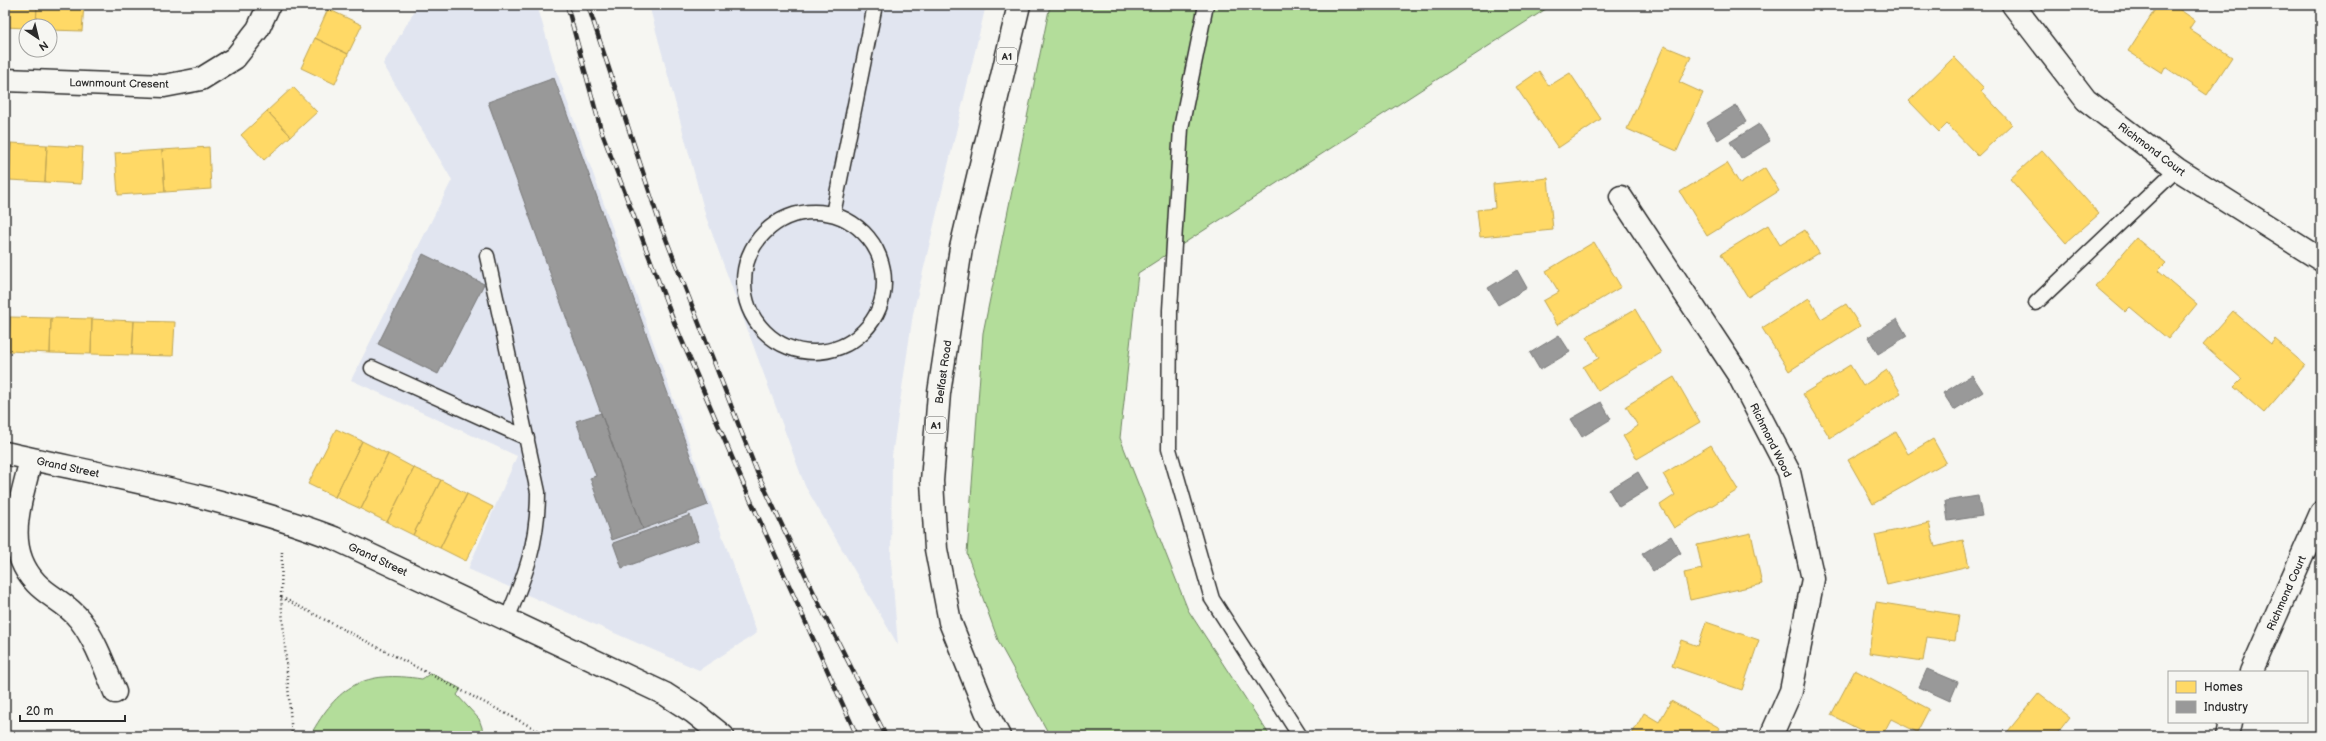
<svg xmlns="http://www.w3.org/2000/svg" width="2326" height="741" font-family="'Balsamiq Sans',sans-serif">
<rect width="100%" height="100%" fill="#f6f6f2"/>
<filter id="ink" filterUnits="userSpaceOnUse"><feTurbulence type="fractalNoise" baseFrequency=".025" numOctaves="2"/><feDisplacementMap in="SourceGraphic" scale="8" xChannelSelector="R" yChannelSelector="G"/><feConvolveMatrix kernelMatrix="1 2 1 2 8 2 1 2 1" color-interpolation-filters="sRGB"/></filter>
<g filter="url(#ink)">
<path fill="#e1e5f0" d="M418,5H537L555,67L757,633L699,670L468,569L517,456L351,380L452,180L383,64Z
M649,5H986L913,314L892,456L891,562L898,645L805,486L706,217Z"/>
<path fill="#b3dd9a" stroke="#6f8462" d="M1050,5H1552L1138,273L1120,438L1188,610L1270,736H1050L999,643L967,554L983,333Z
M431,673L461,689L457,695L479,719L485,736H310C338,685 364,670 422,679Z"/>
<path fill="#ffd966" stroke="#bfa554" d="M5,5H37L36,26H26V28L5,27Z
M37,5H84L82,31L50,30V26H36Z
M2158,5H2173L2195,20L2189,29L2232,57L2207,95L2165,67L2162,73L2128,51Z
M328,9L362,25L348,54L315,38Z
M315,38L348,54L335,84L301,68Z
M1664,46L1691,57L1679,82L1703,93L1677,151L1627,129Z
M1954,57L1984,88L1981,91L2012,124L1978,156L1947,124L1939,132L1909,101Z
M1539,71L1549,86L1570,73L1601,119L1558,148L1516,87Z
M293,87L317,112L291,136L267,111Z
M267,111L291,136L264,160L241,135Z
M5,143H11L9,180H5Z
M11,143L47,145L45,182L9,180Z
M47,145L83,147L81,184L45,182Z
M209,147L211,189L165,192L162,150Z
M162,150L165,192L118,195L115,153Z
M2042,150L2099,214L2066,243L2010,179Z
M1727,163L1740,184L1765,168L1779,191L1707,236L1680,192Z
M1548,178L1553,230L1480,237L1477,210L1495,208L1493,184Z
M1768,225L1780,245L1805,230L1819,253L1748,297L1721,254Z
M2136,238L2166,263L2158,271L2197,304L2168,339L2130,307L2125,312L2095,286Z
M1594,242L1621,287L1557,325L1543,301L1559,292L1546,271Z
M1809,298L1821,319L1846,304L1860,326L1789,371L1762,328Z
M1635,309L1661,353L1598,391L1583,367L1599,358L1587,337Z
M2233,311L2271,344L2275,339L2305,365L2264,413L2234,387L2242,379L2203,345Z
M5,317H10L9,351H5Z
M10,317L51,318L50,353L9,351Z
M51,318L92,319L91,354L50,353Z
M92,319L134,321L132,355L91,354Z
M134,321L175,322L173,356L132,355Z
M1850,365L1863,386L1887,370L1901,393L1830,438L1803,394Z
M1674,377L1700,422L1637,459L1623,436L1638,426L1626,406Z
M336,429L362,441L335,497L308,484Z
M1896,432L1908,454L1933,439L1946,462L1873,504L1848,460Z
M362,441L388,454L361,509L335,497Z
M1711,445L1738,490L1674,528L1660,505L1675,495L1663,474Z
M388,454L414,468L387,522L361,509Z
M414,468L441,480L413,535L387,522Z
M441,480L467,494L440,548L413,535Z
M467,494L493,507L466,561L440,548Z
M1929,523L1935,547L1963,540L1969,566L1887,585L1875,535Z
M1751,533L1762,584L1690,600L1684,573L1702,569L1697,545Z
M1876,602L1959,615L1955,641L1927,637L1923,661L1869,653Z
M1706,622L1759,640L1742,690L1672,666L1681,640L1698,646Z
M1855,670L1929,709L1917,732L1891,719L1882,736H1872L1831,715Z
M2039,693L2070,717L2055,736H2004Z
M1671,701L1720,728L1716,736H1631L1644,713L1659,722Z"/>
<path fill="#999" stroke="#787878" d="M554,78L708,505L643,529L488,102Z
M1736,105L1746,122L1718,140L1707,123Z
M1759,124L1770,141L1741,159L1730,142Z
M423,254L484,284L438,374L378,344Z
M1517,270L1527,288L1498,305L1488,288Z
M1897,319L1907,336L1878,354L1868,337Z
M1559,335L1570,352L1540,370L1530,353Z
M1972,375L1983,392L1954,410L1943,393Z
M1601,402L1611,419L1582,437L1571,419Z
M601,413L643,529L612,540L590,478L596,476L576,421Z
M1638,472L1648,489L1619,507L1609,490Z
M1978,496L1982,516L1948,521L1945,501Z
M690,515L699,540L622,568L613,543Z
M1671,536L1681,553L1653,571L1642,554Z
M1927,669L1958,682L1950,701L1919,687Z"/>
<g fill="none" stroke-linecap="round" stroke-linejoin="round">
<g stroke="#2b2b2b" stroke-width="17">
<path id="lane" d="M1206,5L1181,128L1170,310L1169,449L1212,599L1300,736
M744 282a70 70 0 1 1 140 0a70 70 0 1 1-140 0Z
M833,214L875,5
M487,256L538,492C538,542 526,574 507,619
M2036,303L2177,169
M372,368L527,438"/>
</g>
<g stroke="#2b2b2b" stroke-width="25">
<path id="street" d="M2013,5L2086,100L2177,169L2321,260
M5,80L164,86L201,79L235,58L258,29L269,5
M1621,197L1738,374L1789,472L1813,579L1791,691L1771,736
M5,453C117,478 226,497 334,538L665,694L693,712L723,736
M31,459C21,502 2,547 36,583C49,597 67,603 80,620C96,641 105,668 115,692
M2251,672L2321,513
M2227,736L2230,722"/>
</g>
<g stroke="#2b2b2b" stroke-width="25">
<path id="highway" d="M999,736L986,711L950,622L936,549L932,481L939,393L961,248L1019,5"/>
</g>
<path stroke="#2b2b2b" stroke-width="2.5" stroke-dasharray="1 3" stroke-linecap="butt" d="M281,597L282,551
M292,736L281,597L549,736"/>
<use href="#lane" stroke="#f6f6f2" stroke-width="14"/>
<use href="#street" stroke="#f6f6f2" stroke-width="22"/>
<use href="#highway" stroke="#f6f6f2" stroke-width="22"/>
<g stroke="#2b2b2b" stroke-width="4.5">
<path id="rail" d="M567,5L601,130L674,322L746,490L857,736
M588,5L659,221L757,472L820,606L886,736"/>
</g>
<use href="#rail" stroke="#f6f6f2" stroke-width="3" stroke-dasharray="9" stroke-linecap="butt"/>
</g>
</g>
<g text-anchor="middle" stroke-width="4" stroke-linejoin="round" paint-order="stroke">
<g fill="#f6f6f2" stroke="#686867" stroke-width="1">
<rect x="997" y="48" width="20" height="16" rx="3"/>
<rect x="926" y="417" width="20" height="16" rx="3"/>
</g>
<g font-size="10" font-weight="bold" fill="#2b2b2b">
<text x="1007" y="60">A1</text>
<text x="936" y="429">A1</text>
</g>
<g font-size="11" fill="#2b2b2b" stroke="#f6f6f2">
<text transform="translate(119 83) rotate(1)" y="4">Lawnmount Cresent</text>
<text transform="translate(2152 149) rotate(37)" y="4">Richmond Court</text>
<text transform="translate(943 372) rotate(-82)" y="4">Belfast Road</text>
<text transform="translate(1771 440) rotate(64)" y="4">Richmond Wood</text>
<text transform="translate(68 467) rotate(12)" y="4">Grand Street</text>
<text transform="translate(378 559) rotate(25)" y="4">Grand Street</text>
<text transform="translate(2286 593) rotate(-66)" y="4">Richmond Court</text>
</g>
</g>
<rect width="2326" height="741" fill="none" stroke="#f6f6f2" stroke-width="20"/>
<rect x="10" y="10" width="2306" height="721" fill="none" stroke="#2b2b2b" stroke-width="1.5" filter="url(#ink)"/>
<rect x="2168" y="671" width="140" height="52" fill="#f6f6f2" stroke="#a5a5a2"/>
<rect x="2176" y="681" width="20" height="12" fill="#ffd966" stroke="#a5a5a2"/>
<text x="2204" y="691" font-size="12" fill="#2b2b2b">Homes</text>
<rect x="2176" y="701" width="20" height="12" fill="#999999" stroke="#a5a5a2"/>
<text x="2204" y="711" font-size="12" fill="#2b2b2b">Industry</text>
<g transform="translate(38 38) rotate(145)"><circle r="19" fill="#f6f6f2" stroke="#a5a5a2"/>
<path d="M0-3L7 15L0 10L-7 15Z" fill="#2b2b2b"/>
<text y="-6" font-size="11" font-weight="bold" text-anchor="middle" fill="#2b2b2b">N</text>
</g>
<path d="M20 715v6h105v-6" fill="none" stroke="#2b2b2b" stroke-width="2"/>
<text x="26" y="715" font-size="12" fill="#2b2b2b" stroke="#f6f6f2" stroke-width="3" paint-order="stroke">20 m</text>
</svg>
